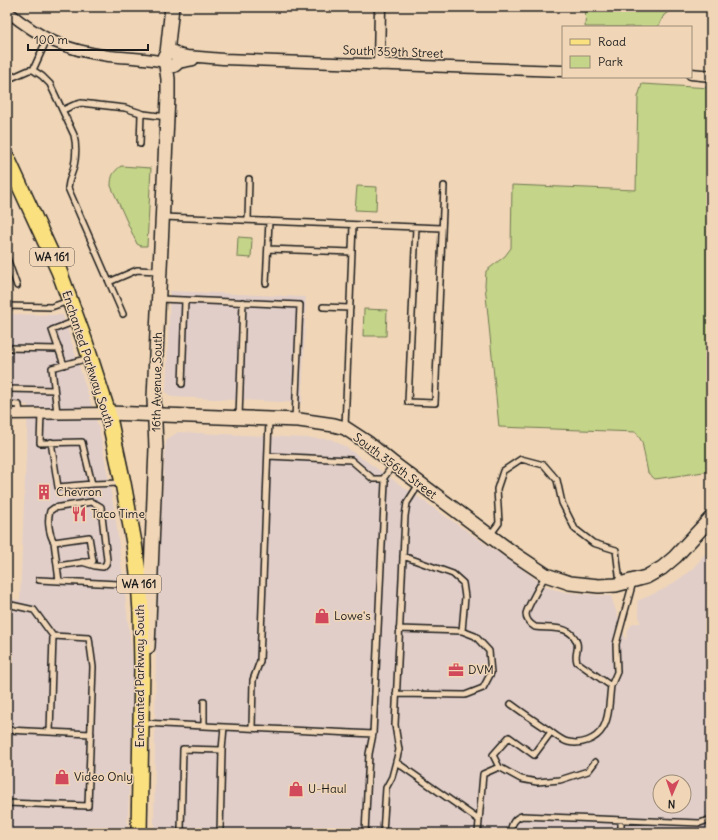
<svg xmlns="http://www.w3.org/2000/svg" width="718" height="840" font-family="Delius,sans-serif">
<rect width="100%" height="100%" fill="#f0d6b7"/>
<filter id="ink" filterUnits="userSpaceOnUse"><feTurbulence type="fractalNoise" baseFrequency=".025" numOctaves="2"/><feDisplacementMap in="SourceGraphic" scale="8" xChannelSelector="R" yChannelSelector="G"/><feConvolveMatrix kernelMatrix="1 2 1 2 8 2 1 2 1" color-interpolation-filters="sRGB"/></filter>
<g filter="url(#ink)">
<path fill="#e2cec8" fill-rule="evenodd" d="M170,291L306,297L302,403L171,397L166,392Z
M7,314L63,315L100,432L116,520L135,679L127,833H7V599L20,600L28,405L7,404Z
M178,432L331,439L346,447L522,569L546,587L565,592L611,596L626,640L628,629L633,623H640L637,601L664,589L682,577L693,568L711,547V833H154L156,616L165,446L167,439ZM660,782H684V806H660Z"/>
<path fill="#c4d488" stroke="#707852" d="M586,7H677L664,15L658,27H585Z
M642,84L711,88V471L655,479L648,473L642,442L636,432L499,427L485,285L486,271L505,256L511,248L512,185L636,190L638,97Z
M121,166L151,168L147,246H141L137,244L111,186C111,176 113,172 121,166Z
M357,186L377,187L376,211L355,210Z
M238,237L252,238L251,258L237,257Z
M364,309L387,310L386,336H363Z"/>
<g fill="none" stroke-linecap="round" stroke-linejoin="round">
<g stroke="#1c1c1c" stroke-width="8">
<path id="lane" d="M47,39L33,70L42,76L50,84L74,135C76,144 76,157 74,166C72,175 69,178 68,188L123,314
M11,78L29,70H33
M63,110L74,105L81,103L125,108L144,114L167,117
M140,144L141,114
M163,217L442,228
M248,220L249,179
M416,227L408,402L435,403L444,186
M268,249L352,252
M7,258L17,286
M109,282L137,270L159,271
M266,283L269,221
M160,299L300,305L295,419
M7,306L51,307L69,301
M323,307L350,308
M7,348L59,349
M64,365L52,330L76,321
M182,384L185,300
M7,389L54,390
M7,404L19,405L20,414
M41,413L40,443L82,442L92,484L58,487L51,442
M57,413L52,368L89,358
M239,417L243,302
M345,427L353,225
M268,456L351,460L373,479H383L393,465
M92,484L121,483
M490,535L499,523L497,489L503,471L521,459L544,465L557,480L562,503L575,529L593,543L616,550L620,583
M54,542C49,534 47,520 50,511L54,508L91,502L96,504L101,507L107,560L106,564L103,567L95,566L82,562
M403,556L453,574L463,583L465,597L462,631
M57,566L93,561L89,537L54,542L59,581
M39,580L138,585
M7,604L34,610L53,636
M611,686L617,672L616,644L633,582
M396,694L465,695L483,688L491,673L489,651L475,636L462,631L399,629
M511,704C523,713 535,721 547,729C553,733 560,740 568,742C581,745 596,740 603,728C610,717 609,699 611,686L577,662C574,654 579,650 577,643C571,624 550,629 535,627C530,624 526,620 526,614C527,607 541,584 545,576
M142,723L373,734
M204,726V702
M252,728L253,680L260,661L269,420
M7,730L91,734
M551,732L534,755L509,737L493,755L499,767L521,779L537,782L560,780L588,771L595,762
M222,750L224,727
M396,762L479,820
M7,803L88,806L93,667L89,638L53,636L50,732
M186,833L181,830L183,749L222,750L220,833
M365,833L369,754L373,734L385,482L383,479
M383,833L386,788L392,777L399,750L395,725L405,516L407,503L419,484
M478,833L483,774L499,767
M510,833C511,825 514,818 522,816L700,823L711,819
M621,833V820"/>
</g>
<g stroke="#1c1c1c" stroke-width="13">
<path id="street" d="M7,11C41,39 65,50 109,56C127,58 146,58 164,62
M176,54L187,56L223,59L563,71
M177,63L193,60
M379,65L380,7
M691,74L711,76
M7,414L108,413"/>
</g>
<g stroke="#1c1c1c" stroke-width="16">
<path id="secondary" d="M164 59a7 7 0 1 1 14 0a7 7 0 1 1-14 0Z
M167,53L172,7
M108,413L299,420L334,425L345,428L368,443L394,464L513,553L546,575L570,583L599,586L616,585L646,577L662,568L675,557L711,518
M148,647L156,448L154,398L168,96V79L166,65"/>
</g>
<g stroke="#1c1c1c" stroke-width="18">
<path id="primary" d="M7,158L59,271L84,339L108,413L123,483L134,543L139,581L141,612L142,666L139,833"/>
</g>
<use href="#lane" stroke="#f0d6b7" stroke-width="5"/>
<use href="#street" stroke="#f0d6b7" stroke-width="10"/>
<use href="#secondary" stroke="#f0d6b7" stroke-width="13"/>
<use href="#primary" stroke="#fbe080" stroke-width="15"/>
</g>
</g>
<defs>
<g id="building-bare" transform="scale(1.2)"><path d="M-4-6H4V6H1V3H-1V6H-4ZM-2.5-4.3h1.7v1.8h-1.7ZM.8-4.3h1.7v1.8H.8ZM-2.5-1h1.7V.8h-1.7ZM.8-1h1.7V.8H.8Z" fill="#d1495b" stroke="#f0d6b7" stroke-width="2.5" paint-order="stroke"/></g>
<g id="restaurant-bare" transform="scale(1.2)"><path d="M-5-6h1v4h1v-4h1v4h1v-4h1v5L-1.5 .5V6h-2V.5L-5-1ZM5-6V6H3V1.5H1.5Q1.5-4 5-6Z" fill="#d1495b" stroke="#f0d6b7" stroke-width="2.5" paint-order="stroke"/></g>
<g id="shop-bare" transform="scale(1.2)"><path d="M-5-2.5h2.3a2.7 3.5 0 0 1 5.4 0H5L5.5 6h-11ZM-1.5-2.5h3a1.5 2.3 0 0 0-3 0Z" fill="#d1495b" stroke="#f0d6b7" stroke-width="2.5" paint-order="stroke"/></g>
<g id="office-bare" transform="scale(1.2)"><path d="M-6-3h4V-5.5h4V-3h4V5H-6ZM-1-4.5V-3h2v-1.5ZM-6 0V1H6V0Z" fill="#d1495b" stroke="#f0d6b7" stroke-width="2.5" paint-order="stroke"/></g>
</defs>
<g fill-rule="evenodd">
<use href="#building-bare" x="44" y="492"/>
<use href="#restaurant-bare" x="79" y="514"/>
<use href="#shop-bare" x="322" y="616"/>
<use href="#office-bare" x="456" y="670"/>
<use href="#shop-bare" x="62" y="777"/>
<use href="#shop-bare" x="296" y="789"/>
</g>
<g text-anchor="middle" stroke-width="3" stroke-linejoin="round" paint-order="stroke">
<g fill="#f0d6b7" stroke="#5c544a" stroke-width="1">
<rect x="30" y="248" width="44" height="18" rx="3"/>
<rect x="117" y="575" width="44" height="18" rx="3"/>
</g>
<g font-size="11" font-weight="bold" fill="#1c1c1c">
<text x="52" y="261">WA 161</text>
<text x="139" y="588">WA 161</text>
</g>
<g font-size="12" fill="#1c1c1c" stroke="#f0d6b7">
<text transform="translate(393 52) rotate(2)" y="4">South 359th Street</text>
<text transform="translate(88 359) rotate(72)" y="4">Enchanted Parkway South</text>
<text transform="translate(157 382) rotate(-89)" y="4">16th Avenue South</text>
<text transform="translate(395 466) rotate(37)" y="4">South 356th Street</text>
<text transform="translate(140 676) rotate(-90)" y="4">Enchanted Parkway South</text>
</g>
<g font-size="12" fill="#1c1c1c" stroke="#f0d6b7" text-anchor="start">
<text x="56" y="496">Chevron</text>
<text x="91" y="518">Taco Time</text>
<text x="334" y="620">Lowe's</text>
<text x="468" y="674">DVM</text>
<text x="74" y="781">Video Only</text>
<text x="308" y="793">U-Haul</text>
</g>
</g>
<rect width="718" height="840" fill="none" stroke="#f0d6b7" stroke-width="24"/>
<rect x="12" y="12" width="694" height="816" fill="none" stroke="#1c1c1c" stroke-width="1.5" filter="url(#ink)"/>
<rect x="562" y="26" width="130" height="52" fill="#f0d6b7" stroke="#9b8c79"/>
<rect x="570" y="39" width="20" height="6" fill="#fbe080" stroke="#9b8c79"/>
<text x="598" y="46" font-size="12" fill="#1c1c1c">Road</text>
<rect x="570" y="56" width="20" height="12" fill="#c4d488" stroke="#9b8c79"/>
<text x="598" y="66" font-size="12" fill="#1c1c1c">Park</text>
<g transform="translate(672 794) rotate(182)"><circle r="19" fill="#f0d6b7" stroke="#9b8c79"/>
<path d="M0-3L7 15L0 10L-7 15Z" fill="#d1495b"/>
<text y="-6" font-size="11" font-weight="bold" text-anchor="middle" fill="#1c1c1c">N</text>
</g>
<path d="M28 44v6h120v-6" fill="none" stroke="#1c1c1c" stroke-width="2"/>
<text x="34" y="44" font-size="12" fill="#1c1c1c" stroke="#f0d6b7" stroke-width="3" paint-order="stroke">100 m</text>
</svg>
